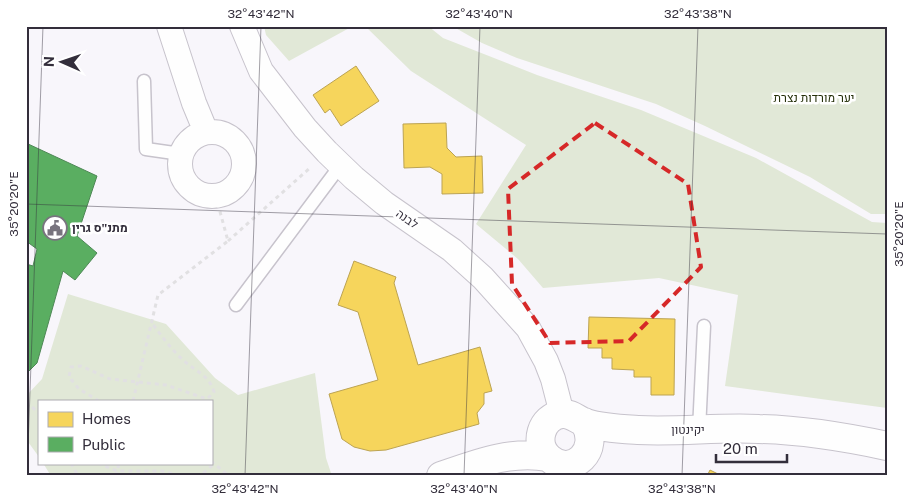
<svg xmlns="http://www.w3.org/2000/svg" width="913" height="502" font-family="'Public Sans',Heebo,sans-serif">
<rect width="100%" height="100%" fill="#f8f6fb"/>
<path fill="#e1e8d7" d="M264,26H353L289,61L266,35Z
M365,26H428L443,38L537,75L641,110L756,158L872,222L887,223V408L725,386L738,295L659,278L543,288L518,259L476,224L526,145L411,71Z
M452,26H887V214H871L810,177L705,126L656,104L517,58L482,43Z
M68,294L166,324L215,378L238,395L315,373L326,458L332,476H51L43,463H211V401H39V457L26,439V396L42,379Z"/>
<path fill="#f6d55c" stroke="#bca352" d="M356,66L379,101L341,126L330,109L325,113L313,95Z
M446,123L447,148L456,157L482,156L483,193L442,194V174L430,167L404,168L403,124Z
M354,261L396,277L394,283L418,365L480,347L492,391L484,393V404L477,413L479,424L386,450L370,451L354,447L342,439L329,394L378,380L358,312L338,305Z
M589,317L675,319L674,395H651V377H634V370L612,369V358H602V348H588Z
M710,470L722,476H707Z"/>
<path fill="#5aae61" stroke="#4e8856" d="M26,143L97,176L77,236L97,253L75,280L63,271L37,363L26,374V264L33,266L37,249L26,241Z"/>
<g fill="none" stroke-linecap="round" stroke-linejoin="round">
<g stroke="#c7c3cc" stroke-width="15">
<path id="service" d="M144,81L146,149L181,154
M236,305L340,166
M699,430L704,326"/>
</g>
<g stroke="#c7c3cc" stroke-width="26">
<path id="minor" d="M169,26L194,103L206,132
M242,26L261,71L305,128L327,152L354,178L384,203L452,250L483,278L528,328L546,361L553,379L562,414
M180 164a32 32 0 1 1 64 0a32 32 0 1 1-64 0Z"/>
</g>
<g stroke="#c7c3cc" stroke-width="30">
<path id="tertiary" d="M584,422C602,450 572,478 549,458C533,444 541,417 562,414C572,413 577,420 586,423C601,428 622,429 638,430C679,432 719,427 759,429C802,430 845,437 887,446
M441,476C476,464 511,450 548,457"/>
</g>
<path stroke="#e1e0e2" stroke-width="3" stroke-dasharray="4 4" stroke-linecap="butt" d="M228,241L311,167
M99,401L79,389L69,377L71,367L81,366L110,379L166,385L207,399L214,392C209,374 194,371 182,359C170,348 161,335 151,322
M133,401L158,295L228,241L216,197
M26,402L39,413
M211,461L229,476
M71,463L78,476
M98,463L117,471H162L182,476
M116,476L119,463
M196,476L201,475L214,464"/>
<use href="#service" stroke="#fefefe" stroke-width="12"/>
<use href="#minor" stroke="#fefefe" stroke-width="24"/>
<use href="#tertiary" stroke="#fefefe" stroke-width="28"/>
</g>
<path fill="none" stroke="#d62828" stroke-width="4" stroke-dasharray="10 6" stroke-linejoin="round" d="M595,123L688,184L701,267L629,341L550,343L512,284L508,189Z"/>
<path fill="none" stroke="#332e3b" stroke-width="1" stroke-opacity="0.45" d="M26,204L887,234M27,476L43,26M245,476L261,26M464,476L480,26M682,476L698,26"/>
<defs>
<g id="civic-ring" transform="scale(1.25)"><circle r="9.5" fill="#fff" stroke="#78747e" stroke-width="1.5"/><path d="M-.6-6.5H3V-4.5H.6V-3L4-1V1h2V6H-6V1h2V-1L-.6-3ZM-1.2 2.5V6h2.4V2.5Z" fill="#78747e"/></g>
</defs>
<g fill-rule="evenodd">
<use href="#civic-ring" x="55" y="228"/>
</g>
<g text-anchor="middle" stroke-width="5" stroke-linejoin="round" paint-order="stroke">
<g font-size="12" fill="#25300a" stroke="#fff">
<text x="814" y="102">יער מורדות נצרת</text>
</g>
<g font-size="12" fill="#332e3b" stroke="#fff">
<text transform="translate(407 219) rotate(35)" y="4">לבנה</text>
<text x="688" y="434">יקינטון</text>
</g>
<g font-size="12" font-weight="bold" fill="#332e3b" stroke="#fff" text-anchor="start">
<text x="72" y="232">מתנ"ס גרין</text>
</g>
</g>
<rect width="913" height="502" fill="none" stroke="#ffffff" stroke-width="55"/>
<rect x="38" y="400" width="175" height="65" fill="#ffffff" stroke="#adabb1"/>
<rect x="48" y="412" width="25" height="15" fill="#f6d55c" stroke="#adabb1"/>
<text x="82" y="424" font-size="15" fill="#332e3b">Homes</text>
<rect x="48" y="437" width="25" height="15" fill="#5aae61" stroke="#adabb1"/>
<text x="82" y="450" font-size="15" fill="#332e3b">Public</text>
<g transform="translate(62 62) rotate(272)" stroke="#ffffff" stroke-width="4" paint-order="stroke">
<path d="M0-4L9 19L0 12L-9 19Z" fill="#332e3b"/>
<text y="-8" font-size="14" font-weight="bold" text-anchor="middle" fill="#332e3b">N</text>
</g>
<path d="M716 454v8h71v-8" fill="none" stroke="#332e3b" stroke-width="2.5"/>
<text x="723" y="454" font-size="15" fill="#332e3b" stroke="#ffffff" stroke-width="4" paint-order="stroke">20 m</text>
<rect x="28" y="28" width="858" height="446" fill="none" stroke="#332e3b" stroke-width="2"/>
<g font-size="12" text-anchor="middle" fill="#332e3b">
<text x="261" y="18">32°43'42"N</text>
<text x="479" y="18">32°43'40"N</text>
<text x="698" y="18">32°43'38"N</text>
<text transform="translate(14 204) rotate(-90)" y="4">35°20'20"E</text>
<text transform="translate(899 234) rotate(-90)" y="4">35°20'20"E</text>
<text x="245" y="493">32°43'42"N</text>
<text x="464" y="493">32°43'40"N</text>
<text x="682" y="493">32°43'38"N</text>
</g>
</svg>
